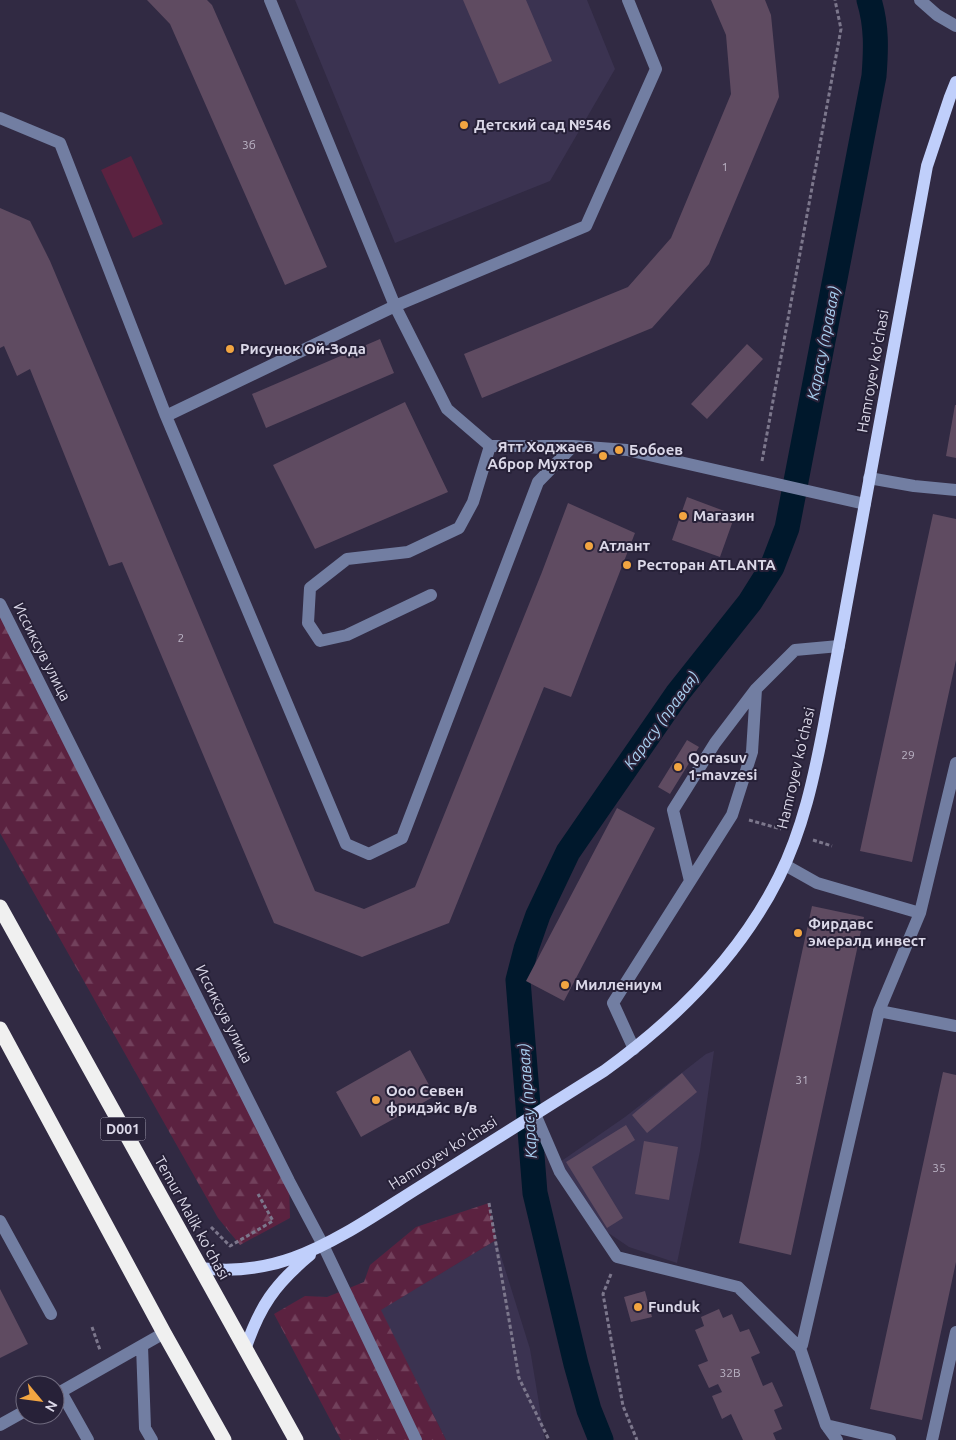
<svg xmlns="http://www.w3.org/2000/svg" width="956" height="1440" font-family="Ubuntu,sans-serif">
<defs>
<pattern id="forest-firs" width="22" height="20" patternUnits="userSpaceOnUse" patternTransform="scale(1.25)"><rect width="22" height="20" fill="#5b2240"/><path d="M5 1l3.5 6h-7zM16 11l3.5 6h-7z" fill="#72415c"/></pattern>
</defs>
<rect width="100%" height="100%" fill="#312a43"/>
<path fill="#3b3351" d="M295,0H587L615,69L550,181L395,243Z
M714,1051L700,1151L677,1263L629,1247L604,1230L560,1162L625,1117L706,1054Z
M496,1240L530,1349L545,1440H446L380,1310Z"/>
<path fill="url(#forest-firs)" d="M0,604L289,1181L290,1218L240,1245L218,1218L0,833Z
M489,1203L496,1240L381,1310L446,1440H341L274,1314L305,1296L327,1297L364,1282L370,1265L416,1227Z"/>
<path fill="#5b2240" d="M131,156L163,224L133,238L101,170Z"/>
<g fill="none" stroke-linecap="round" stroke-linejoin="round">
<path stroke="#00182c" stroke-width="25" d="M601,1440L589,1410L576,1364L535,1193L518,980L526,949L538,915L568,852L677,694L750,602L772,567L787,528L874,76C876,50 877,26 869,0"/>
</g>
<path fill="#5f4b61" d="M147,0H207L212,5L327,267L285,285L170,24Z
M463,0H526L552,61L499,84Z
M711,0H765L771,15L779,97L709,264L652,328L482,398L464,354L628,287L671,238L731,94L726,35Z
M0,208L30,221L50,261L315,891L364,909L415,887L542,572L568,503L635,533L571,697L544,687L449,923L362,957L274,923L122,562L109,566L30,369L17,376L4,346L0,348Z
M380,339L394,373L266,428L252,394Z
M747,344L763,359L707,419L691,404Z
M405,402L448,492L315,549L273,465Z
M955,405H956V458L946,456Z
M687,497L735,515L720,557L672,540Z
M933,514L956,519V660L912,862L860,851Z
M687,740L699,747L670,794L658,787Z
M617,808L655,828L564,1001L526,981Z
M812,906L864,917L791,1255L739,1243Z
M410,1050L435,1096L361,1137L336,1092Z
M943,1072L956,1075V1262L922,1420L870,1409Z
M682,1073L697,1092L647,1133L632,1115Z
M626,1125L635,1140L592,1167L623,1218L607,1228L566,1162Z
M644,1141L678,1147L669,1200L635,1194Z
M0,1289L28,1344L0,1358Z
M645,1291L652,1317L631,1322L624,1297Z
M719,1309L723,1318L732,1314L740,1332L749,1329L760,1353L751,1357L763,1386L772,1382L783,1406L774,1410L782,1429L773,1433L776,1440H743L731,1414L722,1419L712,1396L722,1392L718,1384L709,1388L698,1365L708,1361L695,1330L704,1326L701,1317Z"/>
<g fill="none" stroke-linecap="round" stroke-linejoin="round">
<path stroke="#7c778c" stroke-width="3" stroke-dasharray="4 2.5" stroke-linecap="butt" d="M762,461L841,29L835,0
M749,820L781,829
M813,840L832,846
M489,1203L519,1378L549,1440
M211,1227L230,1246L273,1221L258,1194
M611,1274L603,1294L623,1406L637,1440
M92,1327L100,1350"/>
<path stroke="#727ea2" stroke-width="12" d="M270,0L395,306L447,409L490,446H573
M920,0L937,15L956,26
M0,118L60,143L166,416L346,844L369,854L402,838L538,482L573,446L627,450L865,504
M166,416L395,306L586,226L656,69L628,0
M869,478L914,486L956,490
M431,595L347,635L320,641L308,623L310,588L347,559L408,552L459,528L473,502L490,446
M0,604L289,1181L323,1245L416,1440
M785,865L817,883L920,913L879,1011L956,1026
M690,881L673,810L715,743L756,689L795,650L839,646
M920,913L956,763
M634,1049L613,1003L732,815L752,752L756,689
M535,1114L560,1172L617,1257L738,1287L800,1348L826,1425L890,1440
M0,1221L51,1314
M142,1346L145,1428L152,1440
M800,1348L802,1345L879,1011
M61,1392L88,1440
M55,1395L164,1333
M0,1425L25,1411
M826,1425L837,1440
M932,1440L956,1332"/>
<path stroke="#c0cffb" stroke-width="12" d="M200,1268C231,1272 262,1269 293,1258C337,1242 378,1213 418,1188C480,1149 542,1110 604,1071C675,1020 739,957 779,877C803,829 814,777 824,725C831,686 839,647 846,607C873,460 900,313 927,166L950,97L956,82
M245,1350C259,1307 275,1284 310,1255"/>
<path stroke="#f0f0f0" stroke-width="15" d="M0,907L296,1440
M0,1029L164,1333L224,1440"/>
</g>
<g fill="#f2a541" stroke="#272138" stroke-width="2">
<circle cx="464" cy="125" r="5"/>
<circle cx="230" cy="349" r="5"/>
<circle cx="619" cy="450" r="5"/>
<circle cx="603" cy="456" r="5"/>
<circle cx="683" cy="516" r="5"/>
<circle cx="589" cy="546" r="5"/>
<circle cx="627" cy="565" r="5"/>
<circle cx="678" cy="767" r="5"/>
<circle cx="798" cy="933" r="5"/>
<circle cx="565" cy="985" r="5"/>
<circle cx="376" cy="1100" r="5"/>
<circle cx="638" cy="1307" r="5"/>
</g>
<g text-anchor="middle" stroke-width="4" stroke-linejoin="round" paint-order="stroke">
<g font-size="12" fill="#bcb5c6">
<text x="249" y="149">3б</text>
<text x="725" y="171">1</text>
<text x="181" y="642">2</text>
<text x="908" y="759">29</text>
<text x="802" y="1084">31</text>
<text x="939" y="1172">35</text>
<text x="730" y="1377">32В</text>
</g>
<rect fill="#272138" stroke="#a5a1b3" stroke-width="1" x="100.5" y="1117.5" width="45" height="23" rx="4"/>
<g font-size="14" font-weight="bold" fill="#dbd8e8">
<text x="123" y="1134">D001</text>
</g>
<g font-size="15" font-weight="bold" fill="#dbd8e8" stroke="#272138" text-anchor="start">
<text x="474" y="130">Детский сад №546</text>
<text x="240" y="354">Рисунок Ой-Зода</text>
<text x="593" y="452" text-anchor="end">Ятт Ходжаев<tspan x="593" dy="17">Аброр Мухтор</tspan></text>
<text x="629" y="455">Бобоев</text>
<text x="693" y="521">Магазин</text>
<text x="599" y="551">Атлант</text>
<text x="637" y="570">Ресторан ATLANTA</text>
<text x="688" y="763">Qorasuv<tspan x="688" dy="17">1-mavzesi</tspan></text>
<text x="808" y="929">Фирдавс<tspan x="808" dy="17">эмералд инвест</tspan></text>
<text x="575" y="990">Миллениум</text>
<text x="386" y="1096">Ооо Севен<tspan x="386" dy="17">фридэйс в/в</tspan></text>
<text x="648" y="1312">Funduk</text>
</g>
<g font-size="15" fill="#dbd8e8" stroke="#272138">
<text transform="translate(873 371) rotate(-80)" y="5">Hamroyev ko'chasi</text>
<text transform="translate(42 652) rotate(63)" y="5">Иссиксув улица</text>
<text transform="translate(796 768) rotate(-77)" y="5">Hamroyev ko'chasi</text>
<text transform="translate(224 1014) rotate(63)" y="5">Иссиксув улица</text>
<text transform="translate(443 1153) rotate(-32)" y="5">Hamroyev ko'chasi</text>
<text transform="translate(192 1218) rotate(61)" y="5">Temur Malik ko'chasi</text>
</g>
<g font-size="16" font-style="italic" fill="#a9d0f1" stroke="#272138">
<text transform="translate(823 343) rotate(-79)" y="6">Карасу (правая)</text>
<text transform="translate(661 720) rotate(-54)" y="6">Карасу (правая)</text>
<text transform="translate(527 1101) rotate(-94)" y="6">Карасу (правая)</text>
</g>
</g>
<g transform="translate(40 1400) rotate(119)"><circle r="24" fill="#272138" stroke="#6f6a7e"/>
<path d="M0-4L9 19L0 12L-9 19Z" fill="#f2a541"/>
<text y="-8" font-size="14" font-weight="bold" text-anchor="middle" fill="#dbd8e8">N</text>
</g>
</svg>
